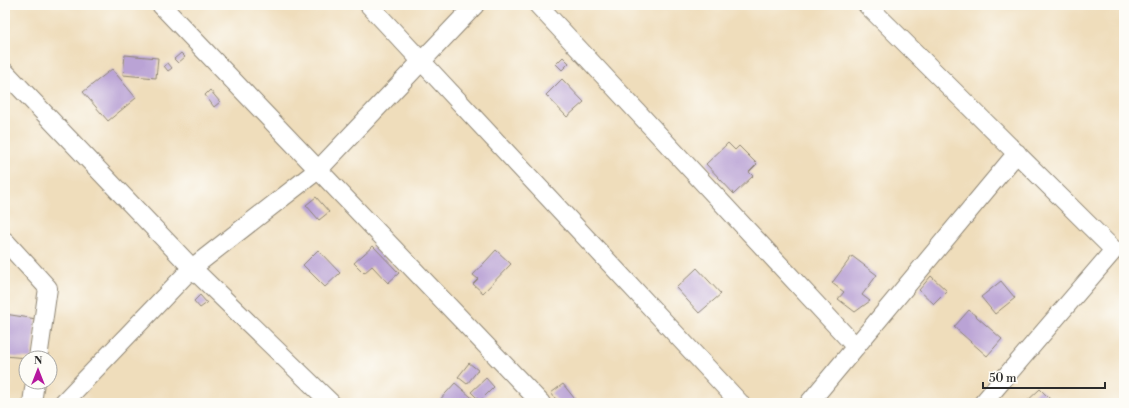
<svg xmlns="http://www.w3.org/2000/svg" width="1129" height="408" font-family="'Libre Bodoni',serif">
<rect width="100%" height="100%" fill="#fdfcf7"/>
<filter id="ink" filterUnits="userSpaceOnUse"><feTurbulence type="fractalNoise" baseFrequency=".025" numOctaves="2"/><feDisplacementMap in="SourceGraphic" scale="8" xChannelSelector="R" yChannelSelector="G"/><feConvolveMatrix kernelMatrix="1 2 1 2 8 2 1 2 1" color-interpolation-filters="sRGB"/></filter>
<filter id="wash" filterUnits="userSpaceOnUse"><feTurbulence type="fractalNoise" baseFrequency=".012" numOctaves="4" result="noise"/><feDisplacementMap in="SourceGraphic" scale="16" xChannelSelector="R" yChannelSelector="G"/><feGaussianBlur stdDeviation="0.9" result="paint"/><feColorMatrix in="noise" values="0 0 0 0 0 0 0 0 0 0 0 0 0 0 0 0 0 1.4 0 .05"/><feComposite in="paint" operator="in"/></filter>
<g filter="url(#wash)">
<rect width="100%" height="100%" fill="#efddbb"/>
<g id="blocks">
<path fill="#baa3d5" d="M181,53L185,57L178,63L174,59Z
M125,55L158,58L156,78L123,75Z
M563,57L569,63L562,70L556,64Z
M168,63L172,68L168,71L164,66Z
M112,69L136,98L108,121L83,92Z
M562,79L584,102L567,117L546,95Z
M210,90L220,102L214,107L205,95Z
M728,143L735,150L739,146L757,164L749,172L753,176L734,194L706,164Z
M316,197L329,212L319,220L306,205Z
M373,246L399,273L388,283L372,266L364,273L354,263Z
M318,250L340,273L325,287L303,265Z
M496,250L511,264L483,293L473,284L478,279L473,275Z
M852,256L877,275L862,295L870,301L855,312L838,299L844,292L832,283Z
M697,268L721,294L699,313L676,288Z
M931,276L947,291L934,304L919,290Z
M1001,281L1015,298L995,314L981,297Z
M200,295L207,303L200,308L194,301Z
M969,310L1002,339L987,356L954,327Z
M5,314L36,319L31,358H26L5,356Z
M469,363L478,370L467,384L458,377Z
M486,378L494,387L480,401L471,392Z
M455,383L478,403H437Z
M563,384L578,403H559L551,393Z
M1040,389L1054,403H1025Z"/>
</g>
</g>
<g filter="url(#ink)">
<use href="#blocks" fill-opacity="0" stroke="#8d8473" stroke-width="1"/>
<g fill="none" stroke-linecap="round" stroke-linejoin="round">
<g stroke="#8d8473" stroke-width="20">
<path id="minor" d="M161,5L541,403
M369,5L740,403
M538,5L856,347
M867,5L1114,250L983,403
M5,72L192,268L331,403
M5,241L48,288L38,358
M32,403L35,382
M63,403L192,268L319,169L475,5
M809,403L1017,153"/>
</g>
<use href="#minor" stroke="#fff" stroke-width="18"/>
</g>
</g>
<rect width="1129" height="408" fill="none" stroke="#fdfcf7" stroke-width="20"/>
<g transform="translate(38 370)"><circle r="19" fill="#fdfcf7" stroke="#a9a8a5"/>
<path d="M0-3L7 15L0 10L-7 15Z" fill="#b5179e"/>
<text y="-6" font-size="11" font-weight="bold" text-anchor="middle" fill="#2b2b2b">N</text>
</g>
<path d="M983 382v6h122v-6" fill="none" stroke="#2b2b2b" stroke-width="2"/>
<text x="989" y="382" font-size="12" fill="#2b2b2b" stroke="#fdfcf7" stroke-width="3" paint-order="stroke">50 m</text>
</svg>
